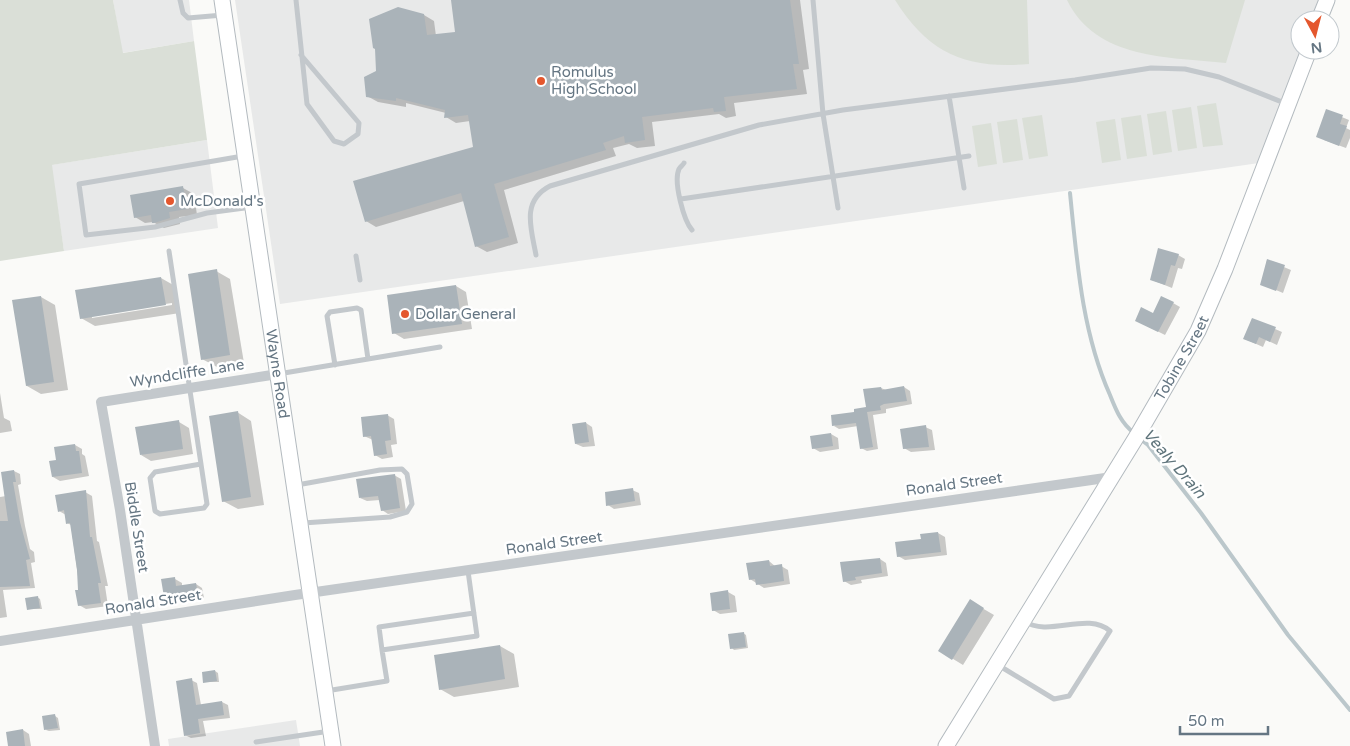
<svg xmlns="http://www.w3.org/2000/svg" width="1350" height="746" font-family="'Varela Round',sans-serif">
<rect width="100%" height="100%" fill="#fafaf8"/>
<path fill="#e8e9e9" d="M113,0H189L194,41L122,53Z
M235,0H1321L1313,20H1300V50H1302L1259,163L280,304Z
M207,140L218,228L64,251L51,165Z
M296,720L300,746H169L168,739Z"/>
<path fill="#dadfd7" d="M0,0H113L123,53L194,41L207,140L52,165L64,251L0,261Z
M895,0H1027L1029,64C966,69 930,55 895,0Z
M1067,0H1245L1226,63C1169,57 1096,60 1067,0Z
M1216,103L1223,145L1203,147L1197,106Z
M1191,107L1197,148L1178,151L1172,110Z
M1166,111L1172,152L1153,155L1147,114Z
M1042,115L1048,156L1029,159L1022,118Z
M1141,115L1147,156L1127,159L1121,118Z
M1017,119L1023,160L1003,163L997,122Z
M1115,119L1121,160L1102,163L1096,122Z
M991,123L997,164L978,167L972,126Z"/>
<path fill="#0003" fill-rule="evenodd" d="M452,0H800L809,69L803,70L807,94L734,103L736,116L726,118L719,114L652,122L655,146L637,148L629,144L613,148L616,156L504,190L518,243L487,252L476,246L464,201L376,227L366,221L474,148L470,121L456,123L446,117V113L406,103V107L378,102L367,96L378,72L424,15L434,21L436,36L456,33Z
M1327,111L1349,120L1346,128L1350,130V138L1346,148L1324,140Z
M183,188L194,194L197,215L179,217L180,224L164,228L153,222L145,223L135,217Z
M1178,255L1185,259L1182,269L1178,268L1172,288L1152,280Z
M1267,260L1291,270L1283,293L1262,284Z
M216,271L230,279L244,363L217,367L202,359Z
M161,278L175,286L180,313L95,326L81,318L77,291ZM172,303V305L92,318V315Z
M456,286L466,292L472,329L404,339L394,333Z
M41,297L55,305L68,390L41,394L27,386Z
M1173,303L1180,307L1165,335L1143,324Z
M1252,319L1282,332L1277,345L1266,340L1263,347L1245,339Z
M904,387L910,391L912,404L886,409V413L873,415L878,449L867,451L861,448L858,426L839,429L834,426L868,408L881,388L886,390Z
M0,393L4,418L10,421L12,431L0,433Z
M237,412L251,421L264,505L238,509L223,501Z
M387,415L394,419L397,444L391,445L393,457L382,459L375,455L373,440L364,436Z
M179,422L189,428L193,454L151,461L141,455Z
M586,423L592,427L595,446L583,447L576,444Z
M925,427L932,430L935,450L911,452L904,448Z
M831,434L838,438L839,449L820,452L813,448Z
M75,445L82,449V454L85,456L89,476L60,481L53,477L57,461Z
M14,471L20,474L21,484L18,485L25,526L30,549L34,552L35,562L31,563L35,588L3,590L7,617L0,618V497L6,496Z
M394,475L401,479L406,511L388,514L382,510L380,500L367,501L360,498Z
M632,490L639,493L641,505L614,509L608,505Z
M85,492L92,496L97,541L99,542L108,586H105L108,606L86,609L79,605L80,591L71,525L67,523L66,515L59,511Z
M938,533L945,537L947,555L905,560L898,556L922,540Z
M880,559L886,563L888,576L861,580L862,583L851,585L844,581Z
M769,561L776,567L781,566L788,570L790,584L764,588L750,579Z
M175,579L182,583V586L196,584L202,588L204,598L193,600L188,597L172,600L165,596Z
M728,592L735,596L737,612L720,614L713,610Z
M37,597L40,599L42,609H28Z
M970,601L994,615L963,665L940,651Z
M743,633L746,635L748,648L734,650L732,648Z
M500,646L514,654L519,687L454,697L440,689Z
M215,671L218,673L219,682H204Z
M191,680L197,683L201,705L222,702L228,705L230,718L203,721L206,736L191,738L185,735Z
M55,716L58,718L60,730L49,731L46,730Z
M23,730L29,734L31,746H9Z"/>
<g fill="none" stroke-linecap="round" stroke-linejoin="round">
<path stroke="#bbc7cb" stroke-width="4" d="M1070,193C1077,262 1082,332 1110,395C1116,410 1121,423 1134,433
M1139,438L1148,445L1201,513L1288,635L1350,710"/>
</g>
<path fill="#aab3b9" d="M451,0H790L799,64H793L797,89L724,97L726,111L714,112L713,108L642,117L645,140L625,143L624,136L603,143L606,150L494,184L509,237L475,247L461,193L365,222L353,181L473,147L468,115L444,118L445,110L396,98V101L366,97L364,77L376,71L375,49L373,48L369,19L398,7L424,14L427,35L455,32Z
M1326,109L1343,115L1340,124L1347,126L1339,146L1316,137Z
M183,186L187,209L169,212L170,218L154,223H152L151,215L134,218L130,195Z
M1158,248L1179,254L1175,266L1171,265L1165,285L1150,280Z
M1267,259L1285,265L1276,291L1260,285Z
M217,269L230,355L201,360L188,274Z
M161,277L166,305L80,319L75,290Z
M456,285L462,324L392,334L387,295Z
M41,296L54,382L26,386L12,300Z
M1161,296L1174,302L1158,332L1135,321L1141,307L1153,313Z
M1252,318L1276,327L1270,342L1259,337L1256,344L1243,339Z
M904,386L907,401L884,404L880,406L881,410L867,412L873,447L860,449L856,423L832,426L831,415L854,412V409L866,407L863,389L881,387L882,390Z
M238,411L251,497L222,502L209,416Z
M388,414L391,440L385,441L387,454L374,456L371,436L363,437L361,417Z
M179,420L183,449L140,455L135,427Z
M586,422L589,442L575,444L572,424Z
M926,425L929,447L903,449L900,429Z
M831,433L833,446L812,449L810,436Z
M75,444L76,451H79L82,473L52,477L49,461L56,460L54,447Z
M14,470L16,482H13L20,522L30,559L26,560L30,586L0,587V521H8L1,472Z
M395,474L400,508L381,511L378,496L359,498L356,479Z
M633,488L635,501L606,506L605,492Z
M86,490L90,537H92L101,583H98L101,603L78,606L75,590H78L77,570L70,523L66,524L64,510L58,512L55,495Z
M938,532L941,552L897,557L895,542L921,539L920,534Z
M880,558L882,573L855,577L856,580L843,582L840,562Z
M769,560L770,566L782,564L784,581L756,585L755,579L749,580L746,563Z
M175,577L176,586L196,583L198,595L185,597V593L164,597L161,579Z
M728,590L730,609L712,611L710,593Z
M38,596L40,608L27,610L25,598Z
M970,599L984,608L952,660L938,651Z
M744,632L746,647L730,649L728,634Z
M500,645L505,679L439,690L434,655Z
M215,670L217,681L203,683L202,672Z
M192,678L196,705L222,701L224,715L198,719L200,733L184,736L176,681Z
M55,714L58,728L44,730L42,716Z
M23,729L25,746H8L6,732Z"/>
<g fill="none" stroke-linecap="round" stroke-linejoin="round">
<g stroke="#b3babf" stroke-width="17">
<g id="secondary">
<path id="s1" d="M222,0L333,746"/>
<path d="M1319,20L1327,0"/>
<path id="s2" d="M946,746L1137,436L1198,331L1225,269L1309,50"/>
</g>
</g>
<path stroke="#c3c8cc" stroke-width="5" d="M180,0L183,13L188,18L223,15
M296,0L307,104L334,141L344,144L358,134L359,123L301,55
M813,0L823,114L838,208
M949,96L964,188
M243,156L79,184L86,235L155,227L207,213L252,207
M684,163C683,165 680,167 679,169C673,182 684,221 692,230
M681,199L969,156
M169,251L207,504L204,508L160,514L155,511L150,478L155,472L201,464
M536,255C531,228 521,201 550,186L759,125L843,110L1075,80L1151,68L1185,69L1219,77L1287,104
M356,256L360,280
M335,365L327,316L330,312L357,308L361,310L368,359
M278,374L440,347
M297,485L380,470L402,469L407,474L412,504L407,512L390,517L303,523
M382,650L379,627L474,613
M998,665L1054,699L1069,696L1110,631C1087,611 1049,638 1024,621
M326,691L387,681L382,650L477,636L468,571
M256,742L330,731"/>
<path stroke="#c3c8cc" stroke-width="10" d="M0,641L295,595L1112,477
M155,746L120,510L101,402L278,374"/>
<use href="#secondary" stroke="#fff" stroke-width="15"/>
</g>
<g fill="#e4572e" stroke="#fff" stroke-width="2">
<circle cx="541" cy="81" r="5"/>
<circle cx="170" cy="201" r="5"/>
<circle cx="405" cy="314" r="5"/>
</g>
<g text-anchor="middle" stroke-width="5" stroke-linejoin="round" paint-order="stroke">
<g font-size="15" fill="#657683" stroke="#fff" text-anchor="start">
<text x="551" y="77">Romulus<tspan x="551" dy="17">High School</tspan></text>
<text x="180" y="206">McDonald's</text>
<text x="415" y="319">Dollar General</text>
</g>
<g font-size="15" fill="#657683" stroke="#fff">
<text dy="5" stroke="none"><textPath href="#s2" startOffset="454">Tobine Street</textPath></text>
<text transform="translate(187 373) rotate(-9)" y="5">Wyndcliffe Lane</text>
<text dy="5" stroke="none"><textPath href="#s1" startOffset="378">Wayne Road</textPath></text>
<text transform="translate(954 484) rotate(-8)" y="5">Ronald Street</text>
<text transform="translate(137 527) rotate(81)" y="5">Biddle Street</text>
<text transform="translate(554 543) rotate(-8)" y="5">Ronald Street</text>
<text transform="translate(153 602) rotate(-9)" y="5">Ronald Street</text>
</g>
<g font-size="16" font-style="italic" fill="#60757c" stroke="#fff">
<text transform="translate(1175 463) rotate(49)" y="6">Vealy Drain</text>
</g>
</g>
<g transform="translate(1315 35) rotate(173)"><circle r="24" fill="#ffffff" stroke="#c1c8cd"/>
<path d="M0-4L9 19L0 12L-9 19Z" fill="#e4572e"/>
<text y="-8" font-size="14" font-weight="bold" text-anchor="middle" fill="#657683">N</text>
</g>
<path d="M1180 726v8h88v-8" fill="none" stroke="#657683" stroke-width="2.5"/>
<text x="1188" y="726" font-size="15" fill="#657683" stroke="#ffffff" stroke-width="4" paint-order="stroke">50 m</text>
</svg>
